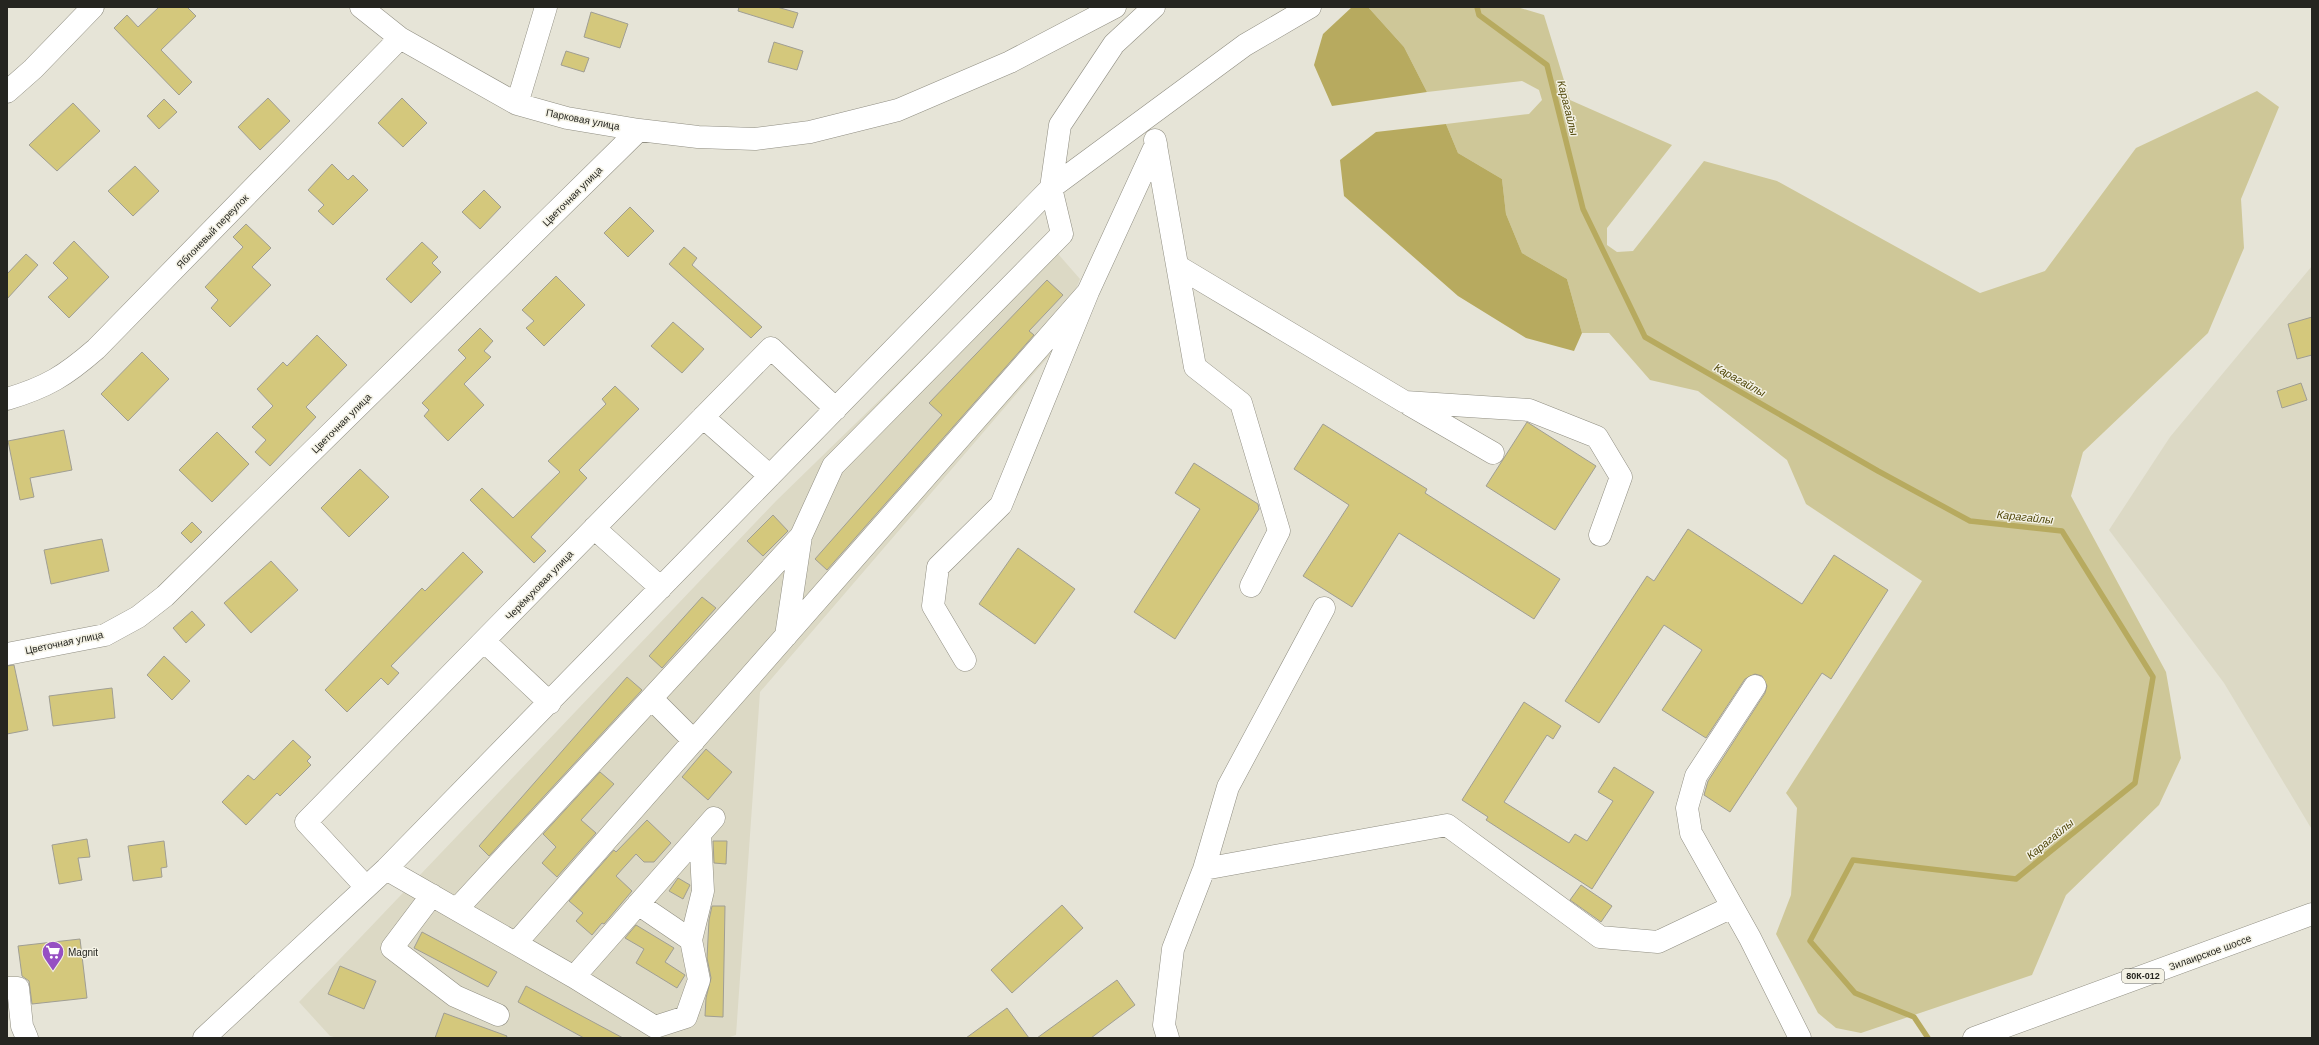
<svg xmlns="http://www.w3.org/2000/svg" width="2319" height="1045" font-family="Arial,sans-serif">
<rect width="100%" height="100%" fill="#e6e4d7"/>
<path fill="#dcd9c5" d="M1045,239L1080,279L1049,356L760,692L736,1035L727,1038H338L330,1036L299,1002L776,501Z
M2312,266V827L2311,828L2224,683L2109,530L2170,437Z"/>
<path fill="#cec798" d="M1368,7H1517L1544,15L1570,100L1672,145L1607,228V245L1617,252L1633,251L1704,161L1777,181L1980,293L2045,271L2136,148L2257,91L2279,107L2241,199L2244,248L2208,333L2083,452L2071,496L2166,672L2181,758L2159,805L2066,895L2032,975L1861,1033L1836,1028L1818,1013L1776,934L1791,895L1797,808L1786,793L1922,581L1806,504L1787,460L1698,391L1650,380L1609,333H1582L1567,279L1522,253L1506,214L1502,179L1458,153L1446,124L1529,114L1542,100L1539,90L1522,81L1427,92L1404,47Z"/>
<path fill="#b7aa5f" d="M1352,7H1368L1404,47L1427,92L1332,106L1314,65L1323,34Z
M1446,124L1458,153L1502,179L1506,214L1522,253L1567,279L1582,333L1574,351L1526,338L1458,296L1344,196L1340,160L1376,132Z"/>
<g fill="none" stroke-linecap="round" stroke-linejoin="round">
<path stroke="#b7aa5f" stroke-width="5.5" d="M1477,7L1479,15L1547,65L1583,209L1645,337L1878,471L1970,521L2062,531L2153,677L2135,783L2016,879L1853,860L1810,941L1855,993L1914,1017L1928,1038"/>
</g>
<path fill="#d4c87c" stroke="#a09e93" d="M159,7H187L196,16L161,50L192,82L179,95L114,28L127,15L138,27Z
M739,7H777L798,13L793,28L738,11Z
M591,12L628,24L620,48L584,37Z
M774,42L803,51L797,70L768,62Z
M566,51L589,58L584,72L561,65Z
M268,98L290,121L260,150L238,127Z
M402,98L427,123L403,147L378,123Z
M164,99L177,112L159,129L147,116Z
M73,103L100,131L57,171L29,145Z
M332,164L348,180L353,175L368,190L333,225L318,211L324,205L308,190Z
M135,166L159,191L133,216L108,191Z
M484,190L501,207L480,229L462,212Z
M630,207L654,231L628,257L604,233Z
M246,224L271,248L252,267L271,285L230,327L211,308L218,300L205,287L243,247L233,237Z
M74,241L109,277L69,318L48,297L68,278L53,263Z
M422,242L438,257L432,263L441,272L411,303L386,279Z
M684,247L697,258L692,265L762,327L751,338L669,264Z
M26,254L38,265L7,299V274Z
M556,276L585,305L544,346L526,328L534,321L522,310Z
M1047,280L1063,295L1029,331L1034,335L827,570L815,559L942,415L929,403Z
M2312,317V355L2297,359L2288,324Z
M673,322L704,349L682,373L651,346Z
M480,328L493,341L484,351L491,357L464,384L484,405L448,441L424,416L429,410L422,403L466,358L458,350Z
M317,335L347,365L306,407L316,417L270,466L255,452L266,440L252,427L273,406L257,389L283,362L287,366Z
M142,352L169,379L128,421L101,394Z
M2301,383L2307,400L2282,408L2277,391Z
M615,386L639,409L579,470L587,478L531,537L546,551L534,563L470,500L482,488L513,518L560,472L548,461L606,404L602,399Z
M1527,422L1596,466L1555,530L1486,486Z
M1323,424L1427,489L1425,493L1560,579L1534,619L1399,533L1352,607L1303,576L1349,505L1294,469Z
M64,430L72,470L30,478L34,497L20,500L8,441Z
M217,432L249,464L212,502L179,470Z
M1194,463L1258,504L1259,509L1175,639L1134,612L1200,509L1175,493Z
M360,469L389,497L349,537L321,508Z
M773,515L788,531L763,556L747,541Z
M192,522L202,532L191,543L181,533Z
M1688,529L1802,604L1834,555L1888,590L1831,679L1822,673L1730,812L1704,795L1708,781L1765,693L1767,686L1762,676L1755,674L1745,679L1706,738L1662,710L1702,650L1664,625L1599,723L1565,701L1647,576L1654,581Z
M102,539L109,571L51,584L44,550Z
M1018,548L1075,589L1035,644L979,604Z
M463,552L483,572L391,666L399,673L388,685L381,678L347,712L325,690L422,588L425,591Z
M271,561L298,590L251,633L224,603Z
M702,597L716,608L662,668L649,656Z
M192,611L205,625L186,643L173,628Z
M164,656L190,681L172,700L147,675Z
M14,665L28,730L7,734V666Z
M627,677L642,690L489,856L479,846Z
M112,688L115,718L53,726L49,696Z
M1524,702L1561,726L1553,739L1547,735L1504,802L1569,843L1575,834L1587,841L1613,801L1598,792L1614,767L1654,792L1592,889L1486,820L1488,817L1462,800Z
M293,740L311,757L307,761L311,765L280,796L277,793L246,825L222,802L248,775L254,780Z
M706,749L732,772L708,800L682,777Z
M600,772L614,784L581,820L596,833L557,877L542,863L556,847L543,834Z
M647,820L671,843L654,862H644L636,854L616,876L632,891L604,924L602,923L592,935L576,921L583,913L569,901L614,850L616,852Z
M87,839L90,857L78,858L82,880L59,884L52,845Z
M164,841L167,867L161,868L162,877L133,881L128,846Z
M713,841H727L726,864L714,863Z
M678,878L690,885L683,899L669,891Z
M1581,885L1612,906L1601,922L1570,900Z
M1062,905L1083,928L1012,993L991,970Z
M712,906H725L723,1017L705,1016L706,998L711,978L707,958L709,920Z
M636,925L674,948L665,962L685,975L677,988L636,963L644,949L625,938Z
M422,932L497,972L488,987L414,948Z
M80,939L87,998L32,1004L29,981L22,976L18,946Z
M340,966L376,981L364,1009L328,994Z
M1117,980L1135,1005L1091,1038H1037Z
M526,986L623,1038H584L518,1002Z
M1007,1008L1029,1038H966Z
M444,1013L507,1036L506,1038H435Z"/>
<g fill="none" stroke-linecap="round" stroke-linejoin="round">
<g stroke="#908e82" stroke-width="23">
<path id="minor" d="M361,7L400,38L517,104L567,118L639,130L698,137L755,139L810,132L898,110L1010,62L1115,7
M7,92L33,69L93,7
M517,104L546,7
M1155,140L1195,367L1241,403L1279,531L1251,586
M1179,267L1405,402L1529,410L1597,437L1621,477L1600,535
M7,399C47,387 65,376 96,349L400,38
M1410,405L1493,453
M703,417L770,476
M594,528L661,588
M786,636L801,536L833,466L1062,234L1051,188L1060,125L1114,44L1154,7
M484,641L550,703
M7,654L105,635L138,617L165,596L639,130
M965,660L933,606L938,567L1001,505L1088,292L1156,144
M1755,686L1696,776L1687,808L1691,833L1750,938L1800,1038
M652,699L694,741
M386,869L574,977L714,818
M1204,869L1447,825L1600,937L1658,942L1732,907
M366,887L306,822L771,348L836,409
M432,895L392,948L455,996L498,1015
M638,904L691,940
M457,909L801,536
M516,943L1088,292
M574,977L655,1027L686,1017L699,980L691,940L703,891L700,834
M7,988H18L22,1026L27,1038
M204,1038L386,869L1051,188L1245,45L1310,7
M1168,1038L1164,1025L1173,949L1204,869L1228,787L1324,608"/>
</g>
<g stroke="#908e82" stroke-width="23">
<path id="major" d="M1974,1038L2312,914"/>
</g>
<use href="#minor" stroke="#fff" stroke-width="22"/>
<use href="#major" stroke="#fff" stroke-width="22"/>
</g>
<defs>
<g id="supermarket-pin" transform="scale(1.15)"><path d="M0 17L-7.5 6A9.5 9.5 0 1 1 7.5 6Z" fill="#964fc3" stroke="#f3f1e4"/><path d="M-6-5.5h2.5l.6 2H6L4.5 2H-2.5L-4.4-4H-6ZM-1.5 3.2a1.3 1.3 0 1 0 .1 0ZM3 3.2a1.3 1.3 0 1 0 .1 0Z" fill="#fff"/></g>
</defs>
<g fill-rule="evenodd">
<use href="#supermarket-pin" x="53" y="952"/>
</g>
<g text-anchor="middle" stroke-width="3" stroke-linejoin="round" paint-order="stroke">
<rect fill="#f3f1e4" stroke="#63625b" stroke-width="1" x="2122" y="969" width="42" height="14" rx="3"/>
<g font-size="9" font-weight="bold" fill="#252520">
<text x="2143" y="979">80К-012</text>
</g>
<g font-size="10" fill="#252520" stroke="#f3f1e4">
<text transform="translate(583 119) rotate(11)" y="4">Парковая улица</text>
<text transform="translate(572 196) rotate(-45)" y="4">Цветочная улица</text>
<text transform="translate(212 231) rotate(-46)" y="4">Яблоневый переулок</text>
<text transform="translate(341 423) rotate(-45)" y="4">Цветочная улица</text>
<text transform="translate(539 585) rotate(-46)" y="4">Черёмуховая улица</text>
<text transform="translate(64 642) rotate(-12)" y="4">Цветочная улица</text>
<text transform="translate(2210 952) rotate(-20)" y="4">Зилаирское шоссе</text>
</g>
<g font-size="10" fill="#252520" stroke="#f3f1e4" text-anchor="start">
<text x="68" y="956">Magnit</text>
</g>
<g font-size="11" font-style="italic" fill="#51480b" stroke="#f3f1e4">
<text transform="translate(1568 108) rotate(76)" y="4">Карагайлы</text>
<text transform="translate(1740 380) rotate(29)" y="4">Карагайлы</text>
<text transform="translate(2025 517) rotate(6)" y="4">Карагайлы</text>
<text transform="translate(2050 839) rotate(-39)" y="4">Карагайлы</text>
</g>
</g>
<rect width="2319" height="1045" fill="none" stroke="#252520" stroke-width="16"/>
</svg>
